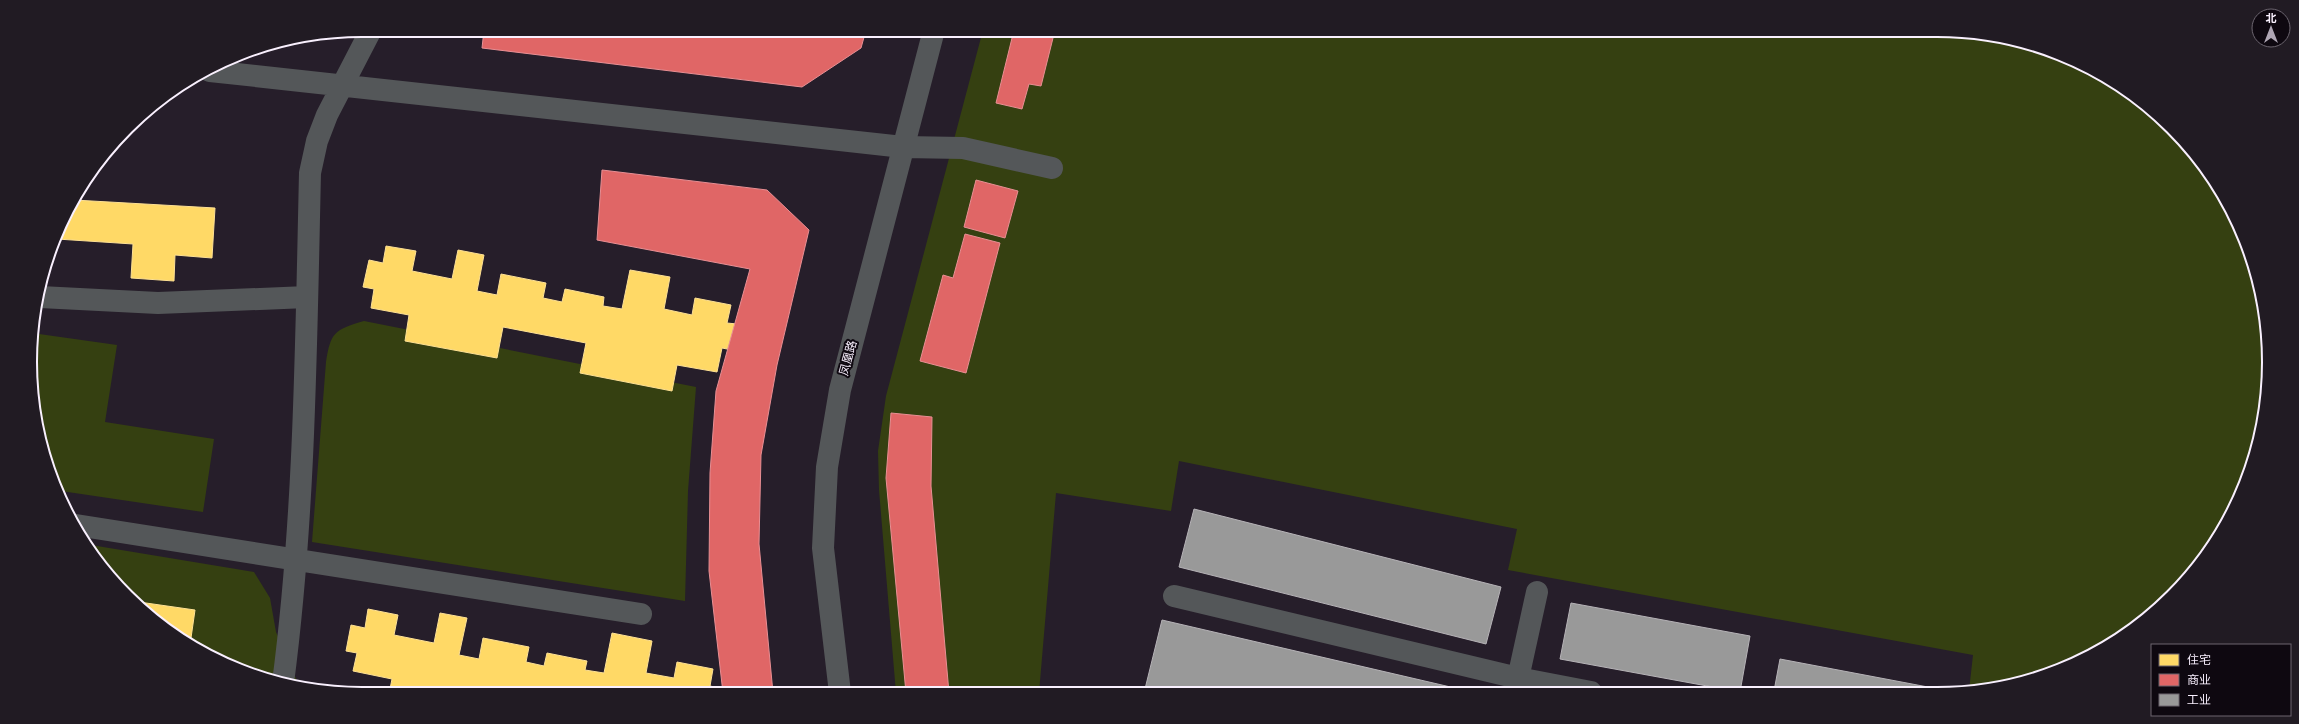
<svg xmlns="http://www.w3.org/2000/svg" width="2299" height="724" font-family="Ubuntu,'Noto Sans SC',sans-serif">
<rect width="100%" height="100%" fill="#261e2a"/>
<path fill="#354011" d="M983,30H1937L2002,36L2064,55L2122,86L2172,127L2213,178L2244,235L2263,297L2269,362L2263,427L2225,528L2156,611L2084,660L1981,691H1969L1973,655L1508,570L1517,529L1179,461L1171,511L1056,493L1039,693H896L879,490L878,451L886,396Z
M364,321L696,387L688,491L685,601L312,542L326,362C331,332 334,330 364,321Z
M32,333L117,345L105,422L214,439L203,512L61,491L41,448L31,383Z
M85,544L254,572L270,598L276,632L300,688L235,669L177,638L127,597Z"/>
<path fill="#ffd966" stroke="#fde094" d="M667,30H754L749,51L667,33Z
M74,200L215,208L212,258L175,255L174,281L131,278L133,244L57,239L64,215Z
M386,246L416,251L412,271L452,279L458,250L484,255L477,291L497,295L501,274L546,283L543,298L562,302L565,289L604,297L603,306L622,309L630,270L670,277L664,309L692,315L695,298L731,305L727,323L737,324L732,350L722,348L717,372L677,365L672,391L580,373L586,343L503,327L497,358L405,341L409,315L371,308L374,289L363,287L369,260L383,263Z
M132,601L195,610L190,645L177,638Z
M368,609L398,615L394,635L434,643L440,613L467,618L459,655L479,659L483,638L529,647L526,662L544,666L547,653L587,661L585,670L604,673L612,633L652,641L646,673L674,678L677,662L713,669L710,686L719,688L718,693L499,694L485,691L484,694H389L392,679L353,671L357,653L346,651L351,625L365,628Z"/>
<path fill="#e06666" stroke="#e88f94" d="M484,30H866L861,48L802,87L482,48Z
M1014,30H1055L1041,86L1029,84L1022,109L996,103Z
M602,170L767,190L809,230L777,365L761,455L759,544L773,693H723L709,571L710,473L716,391L750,269L597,240Z
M976,180L1018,191L1005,238L964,227Z
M965,234L1000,243L966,373L920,361L943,275L953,278Z
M891,413L932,417L931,486L949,693H906L886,478Z"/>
<path fill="#999" stroke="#b6b3b7" d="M1194,509L1501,587L1486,644L1179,567Z
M1571,603L1750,636L1740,692L1560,659Z
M1162,620L1472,692L1144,693Z
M1780,659L1949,691H1774Z"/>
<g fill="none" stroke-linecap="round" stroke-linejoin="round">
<path stroke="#545759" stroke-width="22" d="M210,71L903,147L963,148L1052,168
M40,297L158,303L307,297
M76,525L641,614
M1174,596L1518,678L1591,692
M283,683C305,514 306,344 310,173L317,141L327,115L371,30
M1515,692L1537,592
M840,693L823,548L827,467L840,390L934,30"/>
</g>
<g text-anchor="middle" stroke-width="4" stroke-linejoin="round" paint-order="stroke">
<g font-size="12" fill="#f9f0fe" stroke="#0e0810">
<text transform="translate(848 358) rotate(-75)" y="4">凤凰路</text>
</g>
</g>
<path d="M0 0H2299V724H0ZM362 37H1937A325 325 0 0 1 2262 362V362A325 325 0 0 1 1937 687H362A325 325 0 0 1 37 362V362A325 325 0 0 1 362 37Z" fill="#211b23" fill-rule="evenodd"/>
<path fill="none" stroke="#f9f0fe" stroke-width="2" d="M362 37H1937A325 325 0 0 1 2262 362V362A325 325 0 0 1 1937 687H362A325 325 0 0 1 37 362V362A325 325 0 0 1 362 37Z"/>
<rect x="2151" y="644" width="140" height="72" fill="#0e0810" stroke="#6c656f"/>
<rect x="2159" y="654" width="20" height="12" fill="#ffd966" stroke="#6c656f"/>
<text x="2187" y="664" font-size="12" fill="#f9f0fe">住宅</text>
<rect x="2159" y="674" width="20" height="12" fill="#e06666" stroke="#6c656f"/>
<text x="2187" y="684" font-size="12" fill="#f9f0fe">商业</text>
<rect x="2159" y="694" width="20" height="12" fill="#999999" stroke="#6c656f"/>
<text x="2187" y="704" font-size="12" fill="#f9f0fe">工业</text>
<g transform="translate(2271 28)"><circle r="19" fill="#0e0810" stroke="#6c656f"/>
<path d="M0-3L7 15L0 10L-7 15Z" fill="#afa6b4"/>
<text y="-6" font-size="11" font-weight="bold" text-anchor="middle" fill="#f9f0fe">北</text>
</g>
</svg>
